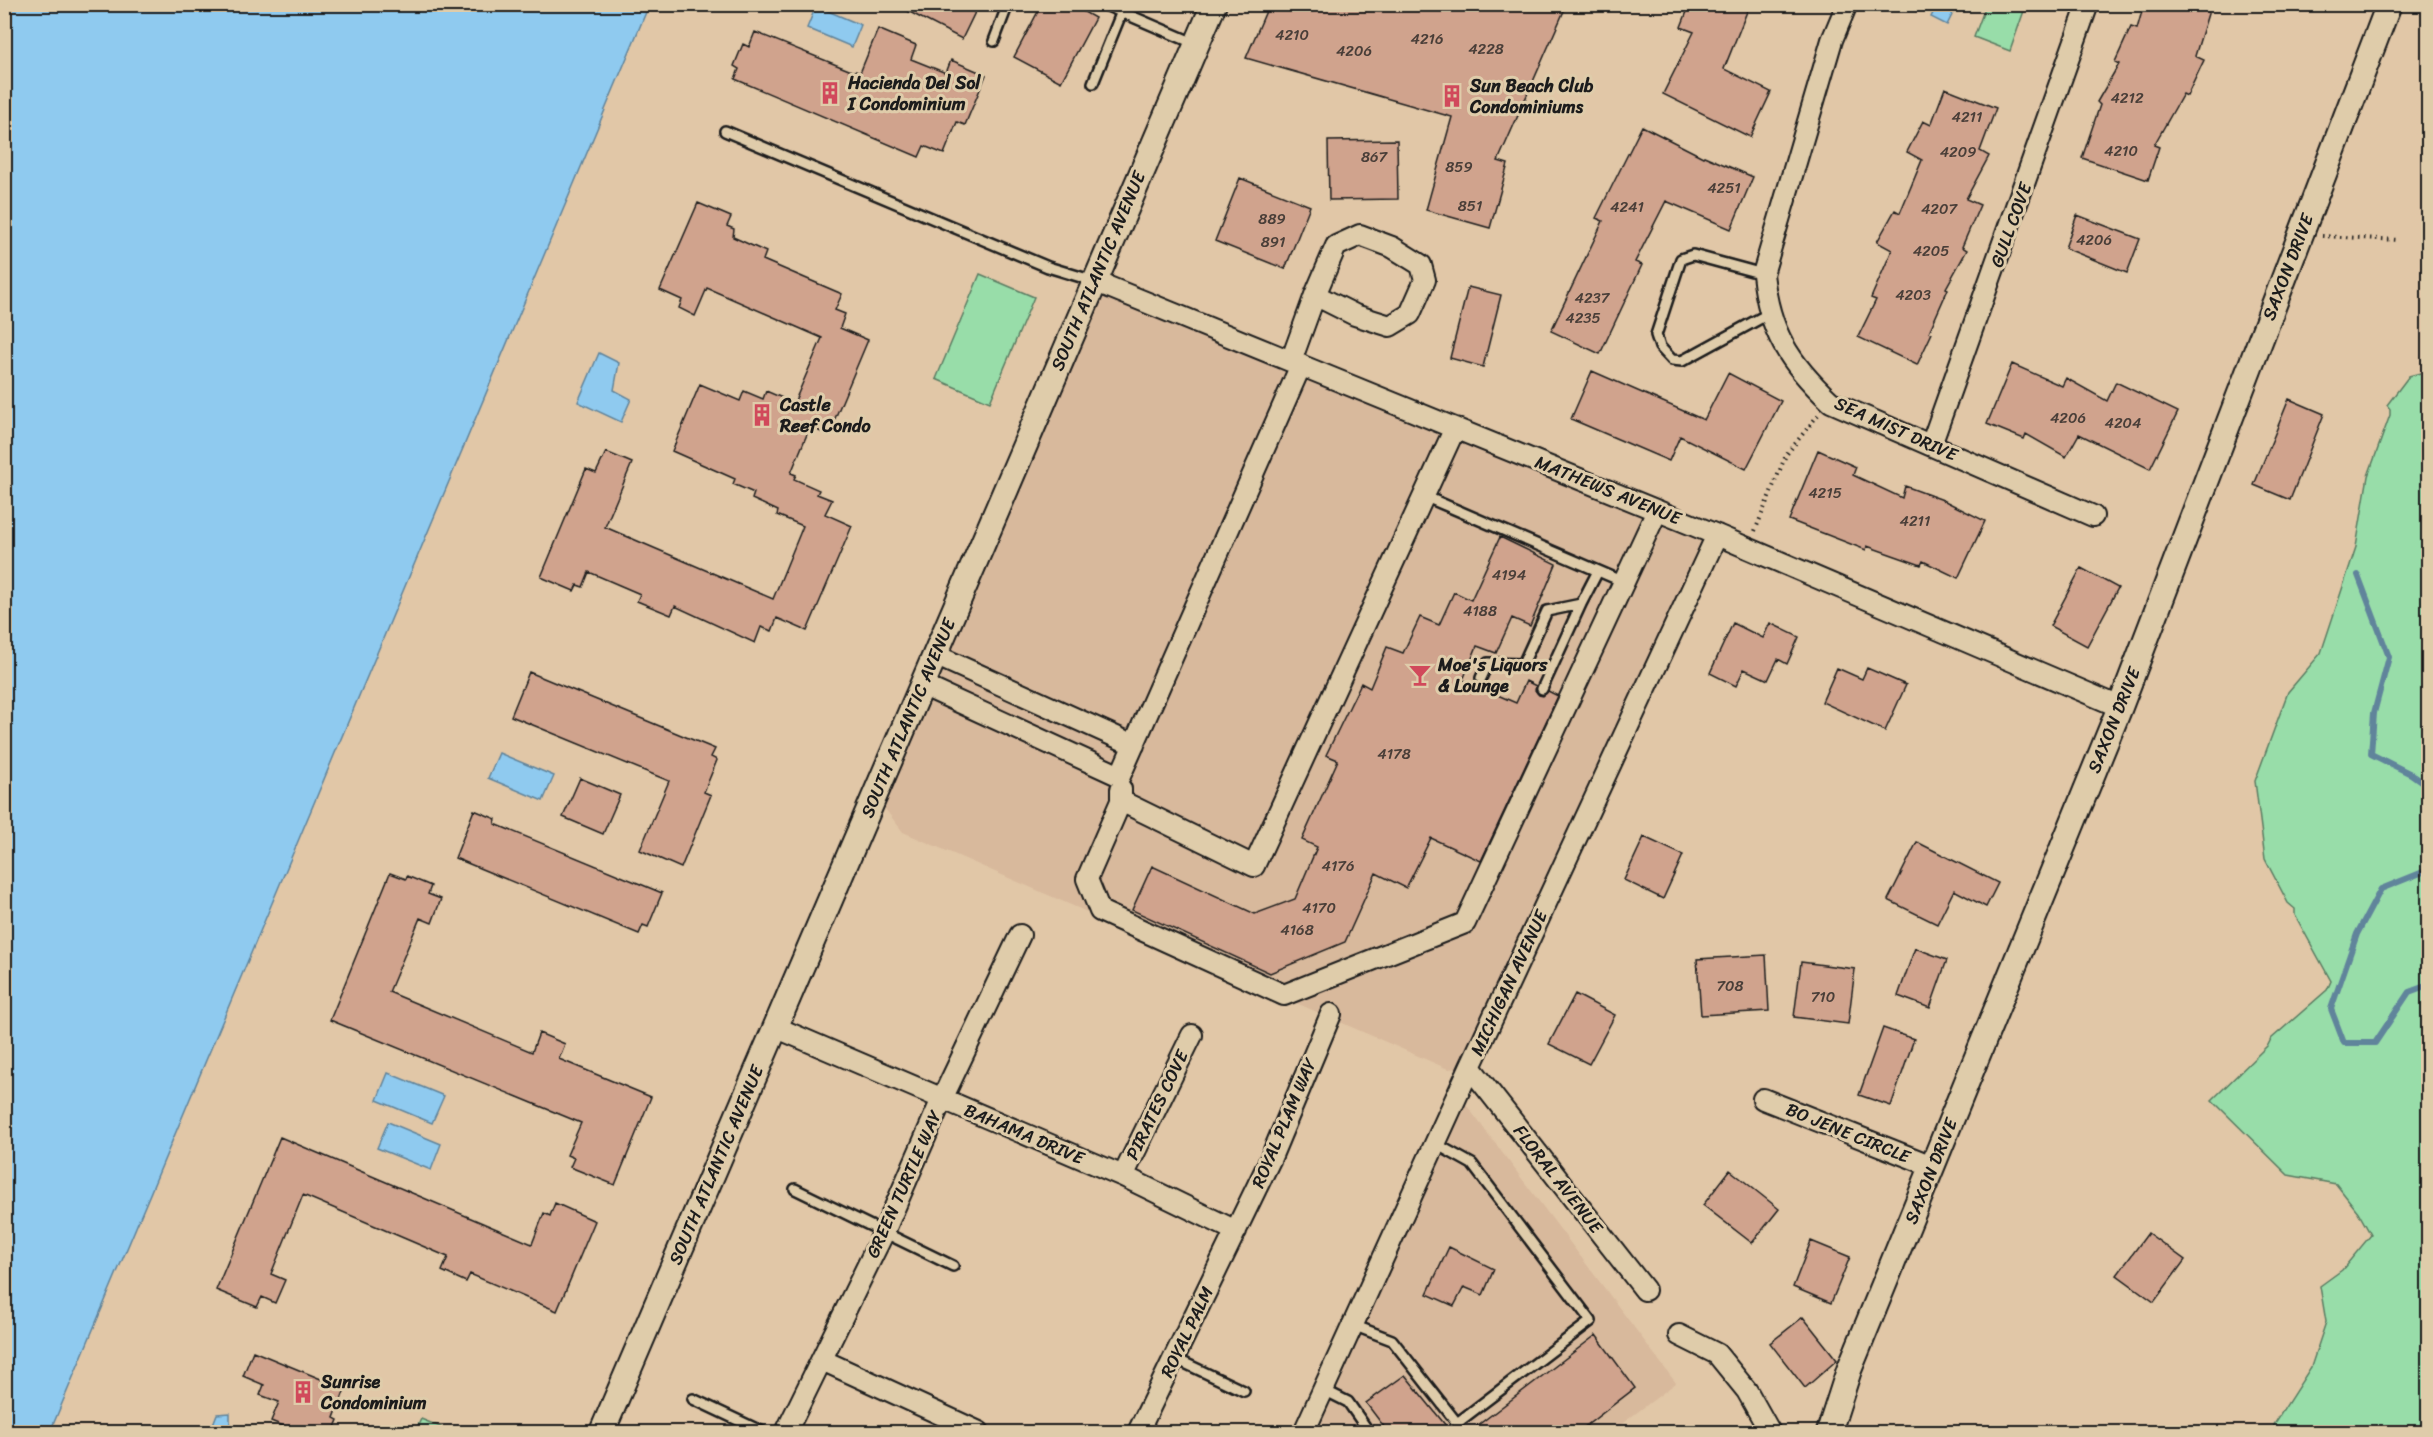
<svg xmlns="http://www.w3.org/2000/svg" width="2433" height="1437" font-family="Sriracha,sans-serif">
<rect width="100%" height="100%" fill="#e1c7a7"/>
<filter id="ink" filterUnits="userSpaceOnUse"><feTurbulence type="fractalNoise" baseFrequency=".0167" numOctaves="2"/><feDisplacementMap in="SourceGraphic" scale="12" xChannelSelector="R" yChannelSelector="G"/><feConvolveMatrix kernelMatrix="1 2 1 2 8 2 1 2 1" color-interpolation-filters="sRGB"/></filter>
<g filter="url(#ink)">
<path fill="#d8b99c" d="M1094,281L1717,535L1470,1067L1448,1069L903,832L875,796Z
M1458,1094L1676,1383L1611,1432H1305Z"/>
<path fill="#98dda9" stroke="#5a7c62" stroke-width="1.5" d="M1986,5H2026L2010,51L1974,37Z
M980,274L1034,297L990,402L936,379Z
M2428,371V1432H2271L2275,1423L2311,1367L2326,1322L2320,1286L2342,1270L2371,1235L2358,1212L2336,1184L2288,1175L2212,1100L2268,1045L2271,1039L2327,990L2331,981L2295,915V909L2288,903L2265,859L2255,781L2288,692L2321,653L2356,547L2368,476L2390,415V409L2387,405L2409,376Z
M421,1419L453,1432H415Z"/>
<path fill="#8fcaef" stroke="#61849b" stroke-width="1.5" d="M5,4L649,5L50,1432H4Z
M1937,5H1957L1947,25L1931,17Z
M816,6L861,25L852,47L807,28Z
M599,353L619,363L614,390L631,399L621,422L578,402Z
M499,753L554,776L543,801L488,778Z
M388,1073L444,1096L432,1123L377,1100Z
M388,1122L441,1144L431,1170L377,1148Z
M230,1413V1428L235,1432H210L217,1414Z"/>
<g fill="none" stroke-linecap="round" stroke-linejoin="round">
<path stroke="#61849b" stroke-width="6" d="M2358,575L2389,657L2374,713L2371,754L2411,774L2428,786
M2428,870L2381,889L2357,934L2331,1009L2344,1043H2375L2409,992L2428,985"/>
</g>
<path fill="#d0a38d" stroke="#1c1c1c" stroke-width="1.5" d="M894,4H979L962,39Z
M1042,4H1070L1095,18L1061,82L1014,57Z
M1269,4H1567L1498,161L1508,164L1490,228L1426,210L1452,117L1246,58Z
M1690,4H1750L1724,69L1771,92L1750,137L1663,94L1694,32L1681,27Z
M2144,4H2211L2195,56L2204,60L2187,96L2183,94L2154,145L2159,147L2148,180L2082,158L2100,105L2097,102L2119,64L2115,62L2131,27L2137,29Z
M878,29L916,45L911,59L946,73L951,60L986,75L965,125L957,122L944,154L924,146L919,157L735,79L739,69L734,66L743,44L749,47L755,32L854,72L855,71L860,73Z
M1945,88L1996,108L1980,151L1989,156L1966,199L1980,205L1962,247L1967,250L1946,288L1948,289L1929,332L1932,333L1917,365L1858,337L1876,300L1871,298L1892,250L1877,242L1895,210L1900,213L1922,160L1907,152L1923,121L1931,125Z
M1642,126L1703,157L1704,156L1753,177L1731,229L1666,201L1635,262L1642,265L1600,354L1551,331L1603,221L1596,218Z
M1397,140L1398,199L1329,200L1328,141Z
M1240,178L1310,206L1285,269L1215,241Z
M698,203L731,217L727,226L734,229L733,237L766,252L763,260L842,294L835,310L845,314L840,328L868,340L828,435L810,427L791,473L796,475L794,479L819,490L817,494L832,500L825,514L852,526L807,631L777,618L772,631L761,627L755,643L675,606L671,615L637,601L640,594L589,572L583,587L577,585L574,591L541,577L586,469L596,473L606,452L632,463L605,527L773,599L803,526L777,515L778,511L752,499L754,493L733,484L735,479L672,451L700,384L740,401L744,391L763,399L766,391L794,403L822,338L707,288L695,316L679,308L682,300L660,290Z
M2077,215L2140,239L2127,273L2065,248Z
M1468,287L1501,295L1483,367L1450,358Z
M2012,364L2062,386L2066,378L2107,401L2116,382L2178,412L2150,469L2079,434L2066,457L2026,434L2024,439L1987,424Z
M1592,371L1704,420L1728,373L1781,401L1746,469L1680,436L1669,461L1571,419Z
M2289,399L2324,414L2290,500L2254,485Z
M1818,450L1856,467L1853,475L1902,498L1905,486L1943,500L1985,521L1958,578L1923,561L1921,565L1867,546L1866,550L1789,520Z
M1500,537L1556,564L1530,626L1512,618L1496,653L1477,646L1463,680L1516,703L1526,681L1536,686L1535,690L1539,695L1543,696L1548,691L1558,696L1481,861L1431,838L1406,888L1376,873L1345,942L1270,973L1132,910L1152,866L1255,914L1295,899L1317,847L1302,840L1338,760L1326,755L1361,683L1370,688L1387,647L1403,653L1420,617L1439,625L1454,592L1471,600Z
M2081,568L2118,588L2087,646L2050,626Z
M1733,623L1763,638L1770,623L1799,637L1787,664L1778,659L1768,680L1744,669L1736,686L1710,673Z
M1837,668L1862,679L1867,668L1906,685L1885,731L1822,702Z
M529,672L715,749L711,757L717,760L704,792L711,795L681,868L640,850L669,781L511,716Z
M580,778L620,795L603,834L563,817Z
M474,810L496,819L495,824L662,893L648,927L643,925L639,934L455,858Z
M1644,837L1683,855L1663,899L1624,880Z
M1917,842L1998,883L1986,907L1954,890L1937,924L1888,900Z
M390,873L406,879L407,876L431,886L428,894L441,899L432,923L420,918L389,992L532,1052L539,1033L565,1044L559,1059L651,1097L615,1185L570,1167L574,1158L567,1155L581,1123L330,1020Z
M1915,948L1947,960L1930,1008L1898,996Z
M1766,955L1769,1011L1701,1015L1697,959Z
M1801,962L1855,969L1848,1024L1794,1017Z
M1575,994L1615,1015L1589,1064L1549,1044Z
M1883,1028L1914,1039L1891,1106L1859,1095Z
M280,1137L532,1244L544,1213L550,1216L555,1203L595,1221L557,1311L470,1274L466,1282L442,1271L448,1257L303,1195L271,1274L285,1280L275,1303L262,1297L257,1307L216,1290Z
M1730,1170L1779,1209L1752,1243L1703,1205Z
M2148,1233L2185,1260L2154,1302L2117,1275Z
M1811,1241L1850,1257L1831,1303L1793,1287Z
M1449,1247L1494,1269L1483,1295L1464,1287L1454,1306L1427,1294Z
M1803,1317L1837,1360L1805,1388L1770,1343Z
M1596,1335L1635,1388L1578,1432H1469Z
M253,1351L345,1389L334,1418L338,1420L333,1432H298L271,1421L279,1402L260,1395L264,1385L243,1376Z
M1405,1375L1451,1432H1388L1366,1403Z"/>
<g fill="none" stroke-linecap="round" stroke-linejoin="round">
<g stroke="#1c1c1c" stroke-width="14">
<path id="service" d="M1103,4L1196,44
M994,41L1008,4
M1093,83L1125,4
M725,131L1048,267L1094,281
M1763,274L1693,255L1681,259L1656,335L1660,347L1672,360L1682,361L1770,313
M1424,496L1624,582
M1481,678L1488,663L1523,664L1547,611L1581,604L1598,571
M1542,689L1581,604
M795,1189L953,1266
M1353,1325L1392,1340L1457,1423L1591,1321L1472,1164L1436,1144
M1174,1358L1244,1391
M1324,1390L1348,1402L1369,1432
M693,1399L763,1432"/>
</g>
<g stroke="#1c1c1c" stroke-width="24">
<path id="minor" d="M1847,4L1832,40L1763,274C1769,331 1789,363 1831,402L2093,516
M1094,281L1717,535L2120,707
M1291,361L1315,295L1336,246L1360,235L1392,247L1421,265L1425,280L1410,314L1390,326L1355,315L1315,295
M1931,445L2088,4
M935,655L1134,745
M922,685L1120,776L1301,365
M1121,789V801L1254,866L1455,428
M1121,801L1087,879L1100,911L1284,995L1465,923L1657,511
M775,1027L1123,1176L1236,1231
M1470,1067L1645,1290
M1763,1099L1932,1166
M1123,1176L1192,1035
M1679,1335L1717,1354L1747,1391L1770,1432
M822,1360L979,1432
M786,1432L884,1232L942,1099L1020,935
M1138,1432L1270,1160L1331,1014
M1304,1432L1470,1067L1717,535"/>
</g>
<g stroke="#1c1c1c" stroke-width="28">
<path id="tertiary" d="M602,1432L1214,4
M1829,1432L1849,1370L2120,707L2389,4"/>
</g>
<path stroke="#1c1c1c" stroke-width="4" stroke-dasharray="1.5 4.5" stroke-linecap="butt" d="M2322,236L2399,240
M1755,531L1786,455L1818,415"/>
<use href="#service" stroke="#dfccaa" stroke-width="9"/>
<use href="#minor" stroke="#dfccaa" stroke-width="20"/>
<use href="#tertiary" stroke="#dfccaa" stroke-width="24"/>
</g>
</g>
<defs>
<g id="building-bare" transform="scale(1.8)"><path d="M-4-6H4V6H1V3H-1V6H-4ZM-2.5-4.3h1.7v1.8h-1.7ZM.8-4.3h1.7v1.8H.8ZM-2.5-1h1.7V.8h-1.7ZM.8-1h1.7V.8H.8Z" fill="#d1495b" stroke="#dfccaa" stroke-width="2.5" paint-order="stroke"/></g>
<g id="bar-bare" transform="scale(1.8)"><path d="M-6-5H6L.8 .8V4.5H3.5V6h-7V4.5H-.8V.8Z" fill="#d1495b" stroke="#dfccaa" stroke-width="2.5" paint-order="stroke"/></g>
</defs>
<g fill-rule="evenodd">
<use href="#building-bare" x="830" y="93"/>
<use href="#building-bare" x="1452" y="96"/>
<use href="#building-bare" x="762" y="415"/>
<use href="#bar-bare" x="1420" y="675"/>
<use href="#building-bare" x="303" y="1392"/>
</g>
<g text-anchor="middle" stroke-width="6" stroke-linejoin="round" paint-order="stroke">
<g font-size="15" fill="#493e38">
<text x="1292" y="40">4210</text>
<text x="1427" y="44">4216</text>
<text x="1486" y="54">4228</text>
<text x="1354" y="56">4206</text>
<text x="2127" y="103">4212</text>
<text x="1967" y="122">4211</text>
<text x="2121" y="156">4210</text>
<text x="1958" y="157">4209</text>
<text x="1374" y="162">867</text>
<text x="1459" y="172">859</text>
<text x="1724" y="193">4251</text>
<text x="1470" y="211">851</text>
<text x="1627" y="212">4241</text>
<text x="1939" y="214">4207</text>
<text x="1272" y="224">889</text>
<text x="2094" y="245">4206</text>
<text x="1273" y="247">891</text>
<text x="1931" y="256">4205</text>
<text x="1913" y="300">4203</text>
<text x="1592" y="303">4237</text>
<text x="1583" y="323">4235</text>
<text x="2068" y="423">4206</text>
<text x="2123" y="428">4204</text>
<text x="1825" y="498">4215</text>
<text x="1915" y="526">4211</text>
<text x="1509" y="580">4194</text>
<text x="1480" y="616">4188</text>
<text x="1394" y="759">4178</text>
<text x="1338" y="871">4176</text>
<text x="1319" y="913">4170</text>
<text x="1297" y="935">4168</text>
<text x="1730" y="991">708</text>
<text x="1823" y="1002">710</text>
</g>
<g font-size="18" font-weight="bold" fill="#1c1c1c" stroke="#dfccaa" text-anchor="start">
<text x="848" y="89">Hacienda Del Sol<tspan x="848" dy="21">I Condominium</tspan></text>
<text x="1470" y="92">Sun Beach Club<tspan x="1470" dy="21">Condominiums</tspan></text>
<text x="780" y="411">Castle<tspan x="780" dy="21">Reef Condo</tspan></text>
<text x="1438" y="671">Moe's Liquors<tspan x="1438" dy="21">&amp; Lounge</tspan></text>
<text x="321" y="1388">Sunrise<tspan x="321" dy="21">Condominium</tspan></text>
</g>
<g font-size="18" fill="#1c1c1c" stroke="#dfccaa">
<text transform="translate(2011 225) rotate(-70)" y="6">GULL COVE</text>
<text transform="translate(2288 267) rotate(-69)" y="6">SAXON DRIVE</text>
<text transform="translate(1098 271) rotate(-67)" y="6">SOUTH ATLANTIC AVENUE</text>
<text transform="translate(1896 429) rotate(24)" y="6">SEA MIST DRIVE</text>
<text transform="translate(1608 490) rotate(22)" y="6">MATHEWS AVENUE</text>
<text transform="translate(908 718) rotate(-67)" y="6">SOUTH ATLANTIC AVENUE</text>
<text transform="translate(2114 720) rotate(-68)" y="6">SAXON DRIVE</text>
<text transform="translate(1509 983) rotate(-65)" y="6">MICHIGAN AVENUE</text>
<text transform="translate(1157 1105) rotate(-64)" y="6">PIRATES COVE</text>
<text transform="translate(1284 1123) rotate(-67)" y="6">ROYAL PLAM WAY</text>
<text transform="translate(1848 1133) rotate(22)" y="6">BO JENE CIRCLE</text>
<text transform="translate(1024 1134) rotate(23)" y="6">BAHAMA DRIVE</text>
<text transform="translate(716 1165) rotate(-67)" y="6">SOUTH ATLANTIC AVENUE</text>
<text transform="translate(1931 1171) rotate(-68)" y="6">SAXON DRIVE</text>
<text transform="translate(1558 1179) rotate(52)" y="6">FLORAL AVENUE</text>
<text transform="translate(904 1184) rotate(-66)" y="6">GREEN TURTLE WAY</text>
<text transform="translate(1187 1332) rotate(-64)" y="6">ROYAL PALM</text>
</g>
</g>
<rect width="2433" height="1437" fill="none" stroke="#dfccaa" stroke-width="24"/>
<rect x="12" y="12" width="2409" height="1413" fill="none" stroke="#1c1c1c" stroke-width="2" filter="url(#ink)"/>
</svg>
